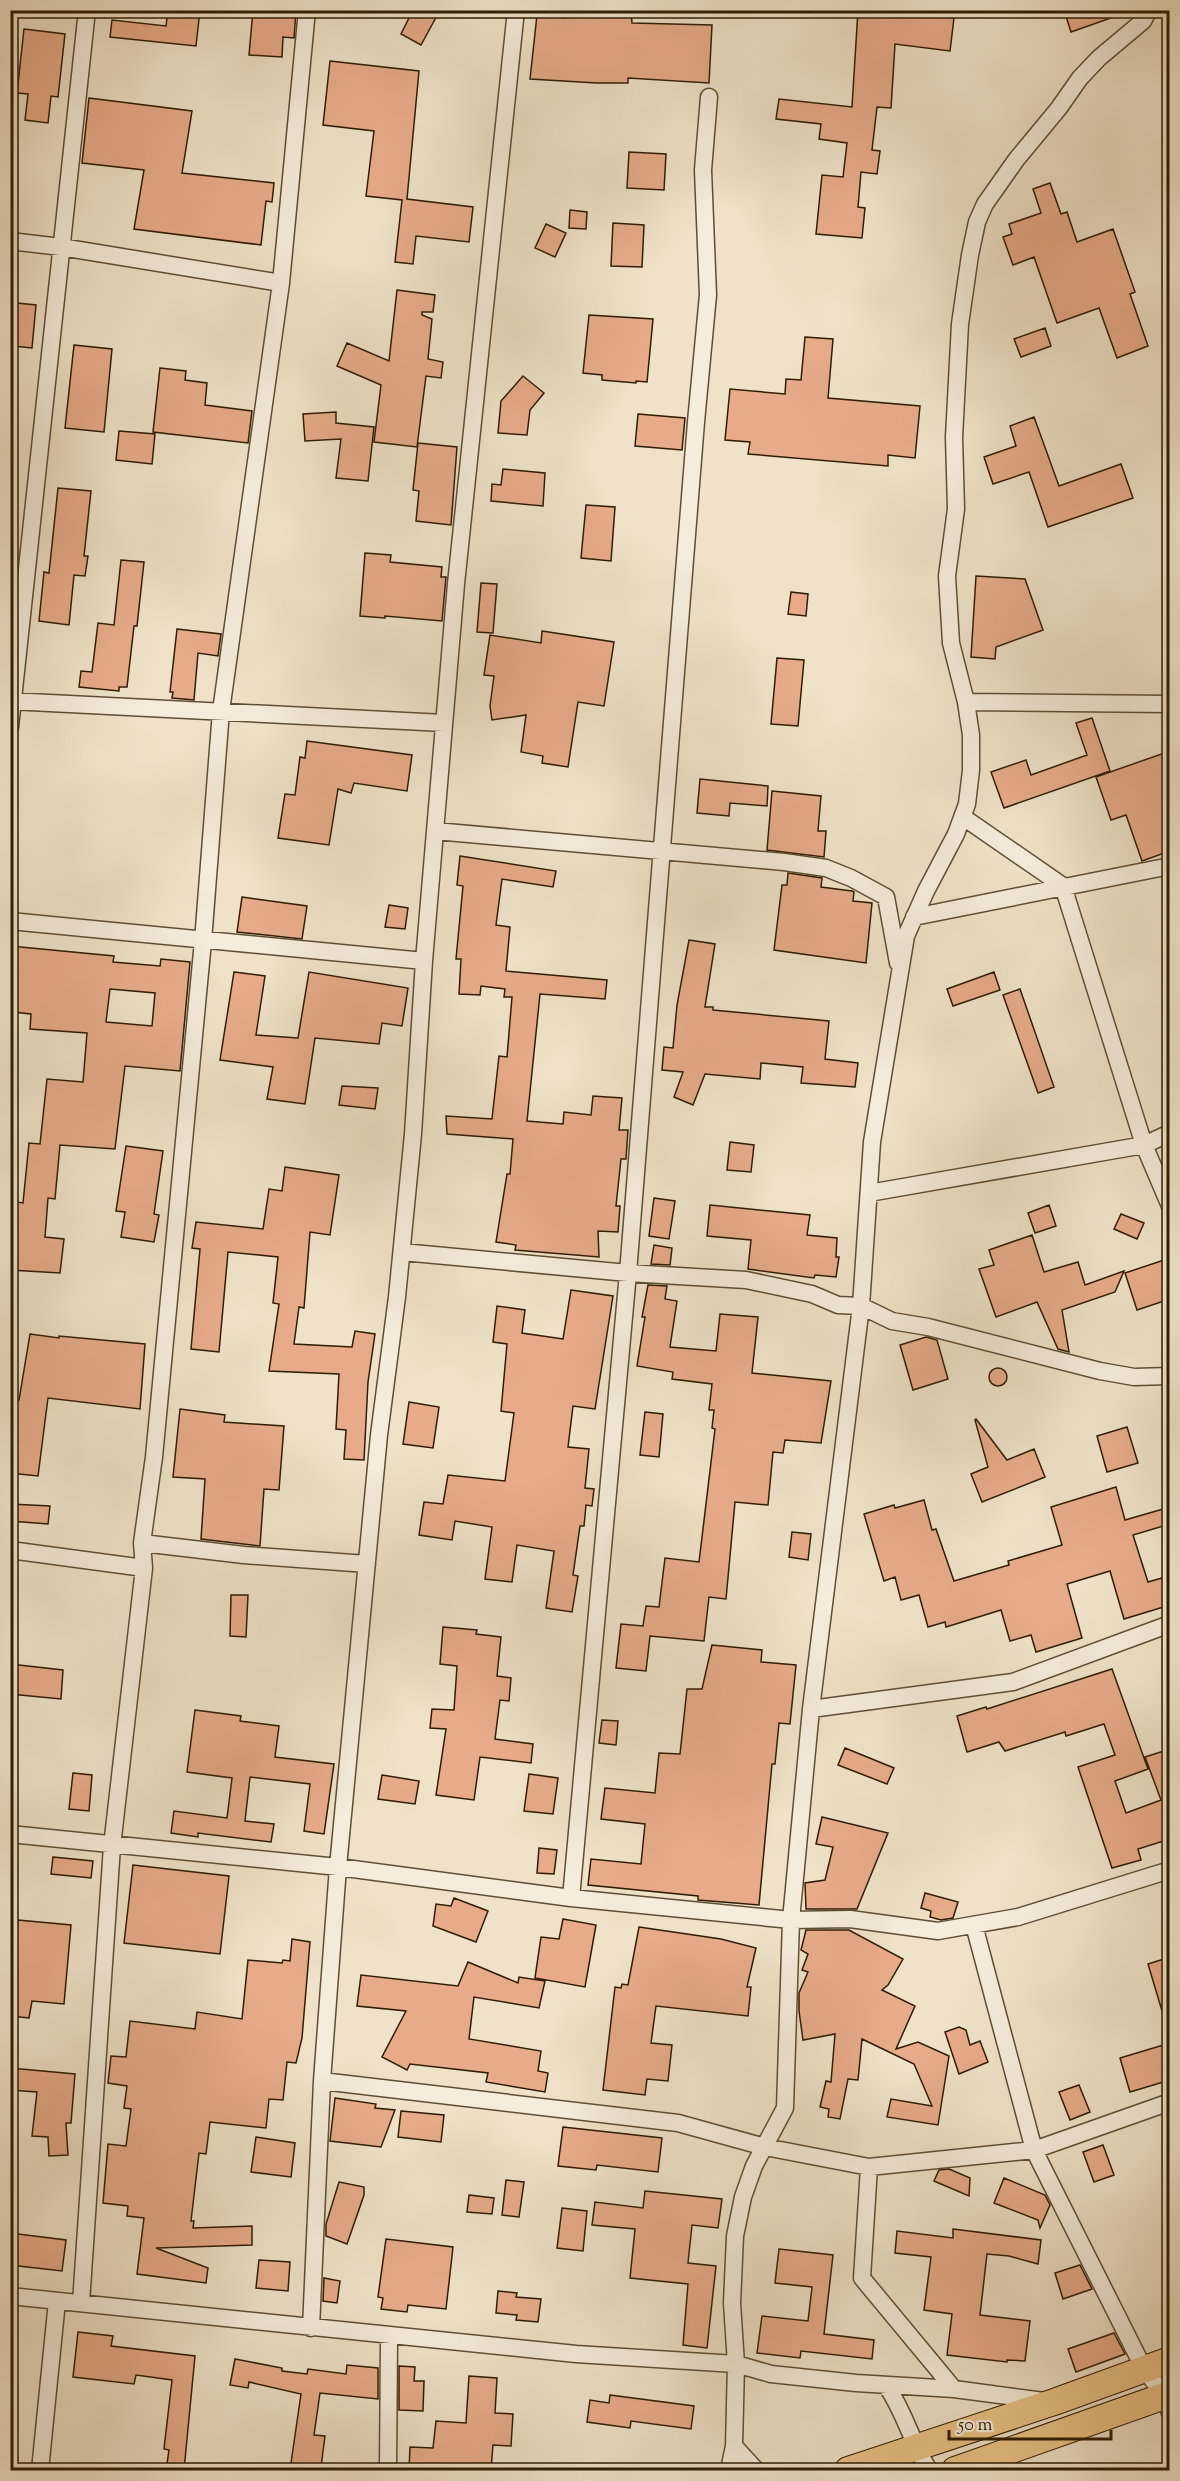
<svg xmlns="http://www.w3.org/2000/svg" width="1180" height="2481" font-family="'Sorts Mill Goudy',serif">
<rect width="100%" height="100%" fill="#efe2c8"/>
<filter id="stains"><feTurbulence type="fractalNoise" baseFrequency=".00333" numOctaves="4"/><feColorMatrix values="0 0 0 0 .2 0 0 0 0 .09 0 0 0 0 .02 0 0 0 .5 -.17"/></filter>
<radialGradient id="worn" r=".72"><stop offset=".6" stop-color="#630" stop-opacity="0"/><stop offset="1" stop-color="#630" stop-opacity=".3"/></radialGradient>
<path fill="#e7ab89" stroke="#2e1c03" stroke-width="1.5" fill-rule="evenodd" d="M168,10H200L196,46L110,37L112,20L166,26Z
M253,10H296L294,38L283,37L282,57L249,55Z
M413,10H440L421,45L401,34Z
M565,10H631L632,23L712,25L709,83L628,78V83H597L530,79L537,15L565,18Z
M858,10H891L954,18L950,51L895,44L891,108L877,107L872,150L880,151L877,174L861,172L858,207L865,208L862,238L816,234L822,175L843,177L847,143L819,139L821,124L776,119L779,99L852,107Z
M1064,10H1125V13L1071,32Z
M24,29L65,34L58,97L51,96L48,123L25,120L28,94L17,93Z
M330,61L419,71L407,199L473,207L469,242L416,236L413,264L395,262L402,200L366,196L374,131L323,125Z
M89,98L192,111L182,173L274,183L272,202L266,201L261,245L134,229L144,170L82,163Z
M629,152L666,154L664,190L627,188Z
M1050,183L1061,214L1067,212L1077,242L1113,229L1135,292L1130,294L1148,346L1117,358L1099,308L1057,323L1034,257L1013,265L1003,237L1012,234L1009,224L1041,213L1033,189Z
M570,210L587,212L586,229L569,228Z
M613,223L644,225L642,267L611,266Z
M546,224L566,233L555,257L535,248Z
M397,290L435,295L433,312H422V315L432,319L428,359L443,362L441,378L426,376L417,447L374,442L381,385L337,366L347,343L389,361Z
M17,303L36,305L32,348L13,346Z
M589,315L653,319L647,382L636,381V383L602,380V375L583,373Z
M1045,328L1051,346L1021,357L1014,339Z
M805,337L833,339L828,398L920,406L915,458L888,455V466L748,454L750,442L725,440L730,389L785,394L786,379L801,380Z
M74,345L112,349L104,432L65,428Z
M160,368L186,371L185,380L207,383L205,405L252,411L248,443L153,432Z
M523,376L544,393L530,410L527,435L498,433L501,401Z
M336,412V423L374,427L368,481L336,478L341,439L305,441L303,414Z
M638,414L685,418L682,450L635,446Z
M1034,417L1059,486L1121,464L1133,498L1048,527L1029,472L993,484L984,457L1016,446L1010,426Z
M119,431L155,434L152,464L116,460Z
M418,443L457,447L451,525L416,521L419,491L413,490Z
M503,469L545,473L543,506L491,501L492,484L501,485Z
M58,488L91,491L84,556H88L85,576L74,575L69,625L39,621L44,572L49,573Z
M586,505L615,507L611,561L581,558Z
M365,553L391,555L390,562L442,567L441,577H446L442,621L385,616V618L360,616Z
M121,560L144,562L137,626H134L127,687H119V691L79,687L81,671L92,672L98,623L114,625Z
M976,576L1025,579L1043,630L996,647L995,659L971,657Z
M481,583L497,584L493,633L477,632Z
M791,592L808,594L806,616L788,614Z
M177,629L221,634L218,656L198,653L194,700L172,698L173,692H170Z
M542,631L614,642L604,706L578,702L568,767L542,763L543,756L521,752L526,715L492,720L490,706L494,676L484,675L490,635L541,643Z
M777,658L804,660L798,726L771,724Z
M1092,718L1110,771L1004,808L991,772L1026,760L1031,775L1087,755L1076,723Z
M307,741L412,755L407,791L354,783L351,793L338,789L329,845L278,838L285,794L295,795L300,757L305,758Z
M1170,751V851L1142,861L1126,815L1111,820L1096,777Z
M700,779L768,786L767,806L730,803L729,816L697,813Z
M772,791L821,796L818,831H826L824,857L767,850Z
M460,856L556,871L553,887L502,879L496,925L510,927L506,971L607,980L605,999L540,994L527,1121L563,1124L564,1112L591,1115L593,1096L622,1098L619,1130H628L626,1159H621L616,1206H620L618,1232L598,1231L599,1257L515,1250L516,1245L496,1242L507,1174H510L513,1139L447,1134L446,1116L492,1119L499,1056L507,1057L512,997H504L505,989L481,986L480,995L459,994L461,959H456L463,886L457,885Z
M788,873L822,878L821,887L852,891L854,892L853,901L872,903L866,963L774,950L782,885H787Z
M242,897L307,906L302,939L237,932Z
M389,905L408,908L405,929L385,927Z
M689,940L715,944L705,1007H713V1010L829,1021L825,1059L858,1063L855,1087L801,1083L803,1067L761,1063L760,1079L705,1074L693,1105L674,1097L683,1072L662,1070L664,1047L673,1048L677,1005Z
M10,946L114,956L113,962L160,966L161,959L190,962L180,1071L125,1066L115,1149L60,1145L55,1199L48,1198L45,1237L64,1239L60,1273L10,1270V1201L23,1203L29,1143L40,1144L47,1079L83,1082L87,1033L30,1029L31,1014L13,1012L14,991H10ZM110,989L155,993L152,1026L106,1022Z
M234,972L265,976L256,1035L298,1038L309,972L408,988L402,1026L382,1023L379,1044L315,1038L305,1104L267,1099L273,1067L220,1060Z
M994,972L1000,990L953,1006L947,989Z
M1020,989L1054,1087L1038,1093L1003,995Z
M342,1086L378,1088L375,1109L339,1105Z
M730,1142L754,1145L751,1172L727,1170Z
M126,1146L163,1151L154,1214L159,1215L154,1242L121,1237L125,1212L116,1211Z
M285,1167L339,1175L330,1235L310,1232L304,1308L299,1307L294,1344L352,1347L355,1331L375,1334L368,1382L364,1460L344,1459L346,1430L336,1429L339,1374L269,1371L279,1304L273,1303L278,1257L228,1252L219,1352L191,1349L200,1249L192,1248L196,1222L263,1229L269,1189L282,1191Z
M654,1198L675,1201L669,1239L649,1236Z
M710,1205L810,1215L807,1235L837,1238L836,1257H839L836,1277L815,1275L814,1278L748,1269L751,1240L707,1236Z
M1049,1205L1056,1226L1035,1233L1028,1213Z
M1121,1214L1144,1223L1137,1239L1114,1229Z
M1032,1235L1044,1272L1078,1262L1085,1285L1124,1271L1115,1292L1062,1310L1069,1352L1058,1349L1037,1302L996,1317L979,1269L994,1265L989,1250Z
M654,1245L672,1248L670,1265L651,1264Z
M1170,1258V1299L1137,1310L1125,1273Z
M648,1285L667,1286L665,1299L677,1301L670,1347L716,1351L720,1314L758,1317L752,1373L831,1381L821,1443L785,1440L783,1453L773,1452L768,1505L735,1502L726,1599L709,1597L704,1641L650,1636L646,1671L616,1668L621,1624L643,1626L646,1606L659,1607L665,1558L699,1562L715,1429L712,1428L714,1410H709L712,1384L672,1379L673,1372L637,1366L645,1317H642Z
M571,1290L613,1296L595,1409L573,1406L568,1447L589,1449L585,1488L594,1489L592,1506L586,1505L584,1526H580L573,1575L578,1576L572,1612L546,1608L554,1551L517,1545L512,1582L485,1579L492,1527L455,1521L452,1540L419,1535L424,1502L443,1504L448,1475L505,1481L514,1413L501,1411L507,1344L493,1342L497,1306L525,1310L522,1333L563,1339Z
M30,1334L59,1338V1336L145,1344L140,1409L48,1398L38,1476L10,1473V1450L17,1400H19Z
M926,1337L937,1340L948,1379L913,1390L900,1345Z
M989 1377a9 9 0 1 1 18 0a9 9 0 1 1-18 0Z
M409,1402L439,1407L433,1448L403,1444Z
M180,1409L225,1415L224,1422L284,1426L279,1490L264,1489L260,1546L201,1539L205,1479L173,1477Z
M645,1412L663,1414L659,1457L640,1455Z
M976,1419L1007,1460L1034,1449L1045,1477L982,1502L971,1474L988,1467L975,1420Z
M1127,1427L1138,1463L1107,1472L1097,1436Z
M1116,1487L1125,1520L1170,1507V1524L1133,1535L1148,1582L1162,1578L1170,1605L1124,1619L1110,1571L1067,1584L1082,1638L1036,1652L1031,1635L1010,1641L1001,1610L946,1627L945,1622L928,1627L919,1595L901,1600L895,1577L884,1581L864,1514L894,1505L895,1508L924,1500L932,1530L936,1529L954,1581L1009,1565L1008,1561L1062,1545L1051,1507Z
M10,1504L50,1506L48,1524L10,1521Z
M792,1532L811,1534L808,1560L789,1557Z
M231,1595H248L246,1637L230,1636Z
M443,1627L477,1630L476,1634L501,1637L497,1676L511,1678L509,1701L500,1700L495,1739L533,1744L531,1763L480,1757L474,1800L436,1795L446,1729L430,1728L432,1709L454,1710L457,1666L440,1664Z
M712,1645L762,1650L761,1662L796,1665L790,1724L779,1723L775,1764H772L759,1905L698,1900V1896L588,1885L591,1859L641,1864L645,1824L601,1819L605,1788L655,1793L659,1753L680,1754L687,1689H702Z
M10,1664L63,1670L61,1699L10,1694Z
M1112,1669L1148,1769L1115,1781L1126,1813L1161,1800L1145,1757L1170,1749V1839L1138,1849L1141,1860L1112,1868L1078,1767L1115,1755L1104,1724L1066,1736L1065,1732L1005,1751L999,1742L967,1752L957,1716L986,1707L987,1709Z
M195,1710L241,1716L240,1721L279,1726L275,1757L334,1764L324,1834L304,1831L310,1784L250,1777L245,1821L274,1824L271,1842L198,1833V1837L171,1833L174,1811L227,1818L232,1778L187,1772Z
M602,1720L618,1721L616,1745L599,1743Z
M845,1748L894,1768L887,1784L838,1765Z
M73,1773L92,1775L89,1811L69,1809Z
M529,1774L558,1778L553,1814L524,1811Z
M382,1775L419,1781L415,1804L378,1799Z
M822,1817L888,1833L857,1909H806L805,1883L825,1880L833,1847L816,1844Z
M539,1848L557,1850L554,1874L537,1873Z
M53,1857L93,1861L91,1878L51,1874Z
M133,1865L229,1876L220,1954L124,1943Z
M925,1893L958,1902L953,1918L941,1920L930,1917L931,1911L921,1908Z
M454,1898L488,1911L476,1942L433,1926L436,1904L451,1906Z
M563,1919L596,1925L585,1987L535,1978L541,1937L559,1939Z
M18,1920L71,1925L64,2004L32,2001L29,2018L10,2016V1975H12Z
M639,1927L721,1939L756,1948L747,1987H751L748,2016L656,2006L651,2043L672,2045L668,2081L647,2079L645,2095L603,2090L615,1987L621,1988L622,1984L628,1985Z
M806,1930H849L903,1959L888,1985L882,1990L915,2006L896,2049L918,2042L949,2056L938,2125L887,2117L891,2099L932,2106L914,2064L862,2039L858,2080L848,2079L840,2119L828,2117L829,2109L820,2107L826,2081L831,2082L835,2034L803,2040L799,2011V1993L808,1972L802,1970L808,1954L801,1950Z
M292,1939L310,1942L302,2038L296,2063L287,2062L283,2100L269,2099L266,2128L210,2122L206,2154L199,2153L191,2221H194L193,2228L252,2226V2245L156,2248L208,2268L206,2283L137,2274L144,2218L127,2216L128,2206L103,2203L108,2144L126,2146L131,2109L124,2108L127,2086L108,2083L111,2056L126,2057L130,2021L195,2029L197,2012L242,2019L248,1960L282,1963L283,1960L290,1961Z
M1170,1957V2020L1165,2021L1148,1964Z
M468,1962L518,1983L519,1977L545,1981L539,2008L474,1997L469,2039L541,2051L538,2071L548,2073L545,2092L486,2082L488,2073L410,2064L407,2070L382,2057L406,2011L357,2006L361,1975L458,1986Z
M959,2027L966,2030L970,2045L980,2041L988,2062L959,2074L945,2032Z
M1170,2043V2080L1130,2092L1120,2058Z
M10,2068L75,2074L71,2123H66L68,2155L49,2156L48,2137L32,2136L37,2092L10,2090Z
M1079,2085L1090,2112L1070,2120L1059,2092Z
M335,2098L376,2104L375,2108L395,2110L381,2147L330,2141Z
M401,2111L444,2115L441,2142L398,2137Z
M563,2127L662,2138L658,2172L597,2165L596,2170L558,2166Z
M256,2137L295,2143L291,2177L251,2172Z
M1103,2145L1114,2175L1094,2182L1083,2152Z
M949,2169L970,2178L969,2196L934,2181L939,2170Z
M1004,2178L1045,2195L1050,2205L1040,2228L1038,2220L994,2203Z
M506,2180L524,2182L519,2217L502,2215Z
M339,2182L364,2187V2195L347,2244L326,2236V2224Z
M645,2191L722,2199L718,2228L692,2225L688,2263L716,2266L707,2348L683,2345L688,2284L630,2278L635,2229L592,2225L595,2202L643,2208Z
M469,2195L494,2198L492,2214L467,2212Z
M562,2208L587,2211L583,2251L557,2248Z
M953,2229L1041,2240L1038,2264L1009,2256L987,2254L980,2315L1030,2321L1025,2361L1007,2360V2362L947,2355L952,2314L924,2310L931,2257L895,2253L897,2231L953,2238Z
M10,2233L66,2240L62,2271L10,2265Z
M386,2239L453,2247L446,2309L408,2305L407,2312L381,2309L383,2298L378,2297Z
M779,2249L833,2255L824,2334L874,2340L872,2359L801,2351L800,2358L757,2353L762,2316L808,2321L812,2287L775,2283Z
M259,2260L290,2262L288,2291L256,2288Z
M1080,2265L1092,2289L1063,2299L1055,2273Z
M324,2278L340,2281L337,2303L323,2301Z
M498,2291L517,2293L516,2297L541,2299L538,2322L516,2320L517,2315L496,2313Z
M78,2332L113,2336L111,2346L195,2356L184,2470H166L169,2450L164,2449L172,2380L136,2375L134,2384L73,2377Z
M1114,2333L1125,2354L1076,2372L1068,2349Z
M235,2359L282,2368V2371L307,2374L308,2369L346,2374L347,2365L378,2368V2399L320,2393L314,2435L325,2436L321,2467L291,2463L301,2394L249,2382L248,2388L230,2385Z
M399,2366L415,2367L414,2381H424L423,2411L399,2410Z
M469,2376L497,2378L495,2413L513,2414L511,2446L493,2445L491,2470H409L410,2447L433,2448L436,2421L466,2423Z
M610,2395L694,2406L691,2429L631,2421L630,2428L587,2422L590,2400L609,2403Z"/>
<g fill="none" stroke-linecap="round" stroke-linejoin="round">
<g stroke="#5e4e34" stroke-width="19">
<path id="minor" d="M10,241L61,247L281,283
M10,701L444,723
M966,702L1170,704
M10,727L87,10
M963,817L1063,886L1144,1145L1170,1206
M435,831L784,862L826,868L851,878L886,897L898,963
M914,917L1170,866
M10,921L424,961
M869,1193L1144,1145L1170,1133
M402,1252L628,1273L746,1280L812,1294L838,1305L861,1306L892,1321L928,1327L1100,1371L1134,1377L1170,1376
M142,1543L244,1555L367,1564
M10,1550L144,1568
M811,1709L1013,1682L1170,1624
M10,1834L338,1867L571,1898L791,1920L850,1919L938,1931L1018,1917L1170,1870
M571,1898L628,1273L696,422L708,295L703,170L709,97
M974,1925L1034,2150L1144,2369L1165,2396L1170,2413
M322,2081L678,2123L765,2147L869,2167L1034,2150L1170,2102
M869,2167L862,2278L954,2389
M10,2296L576,2354L736,2364L771,2374L856,2383L954,2389L1044,2401
M81,2303L112,1846L144,1568L142,1543L154,1457L203,941L221,711L281,283L307,10
M311,2328L322,2081L338,1867L379,1435L397,1297L413,1134L424,961L456,584L516,10
M886,2385C906,2414 911,2442 929,2470
M734,2446L756,2470
M40,2470L57,2301
M388,2470L389,2336
M729,2470L734,2446L736,2364L732,2303L735,2236L743,2197L754,2166L785,2108L791,1920L811,1709L861,1306L872,1142L906,936L926,891L956,834L967,804L971,770V735L966,702L951,643L947,576L956,509L954,437L960,324L970,255L977,222L985,204L1016,160L1059,108L1080,78L1099,58L1143,21L1149,10"/>
</g>
<g stroke="#2e1c03" stroke-width="28">
<path id="primary" d="M848,2470L1054,2402L1170,2360
M955,2470L1170,2394"/>
</g>
<use href="#minor" stroke="#f5ecdb" stroke-width="16"/>
<use href="#primary" stroke="#e8c184" stroke-width="26"/>
</g>
<rect width="1180" height="2481" fill="none" stroke="#efe2c8" stroke-width="36"/>
<rect x="12" y="12" width="1156" height="2457" fill="none" stroke="#2e1c03" stroke-width="3"/>
<rect x="18" y="18" width="1144" height="2445" fill="none" stroke="#2e1c03" stroke-width="1.5"/>
<path d="M949 2430v9h162v-9" fill="none" stroke="#2e1c03" stroke-width="3"/>
<text x="958" y="2430" font-size="18" fill="#2e1c03" stroke="#f5ecdb" stroke-width="4.5" paint-order="stroke">50 m</text>
<rect width="100%" height="100%" filter="url(#stains)"/>
<rect width="100%" height="100%" fill="url(#worn)"/>
</svg>
